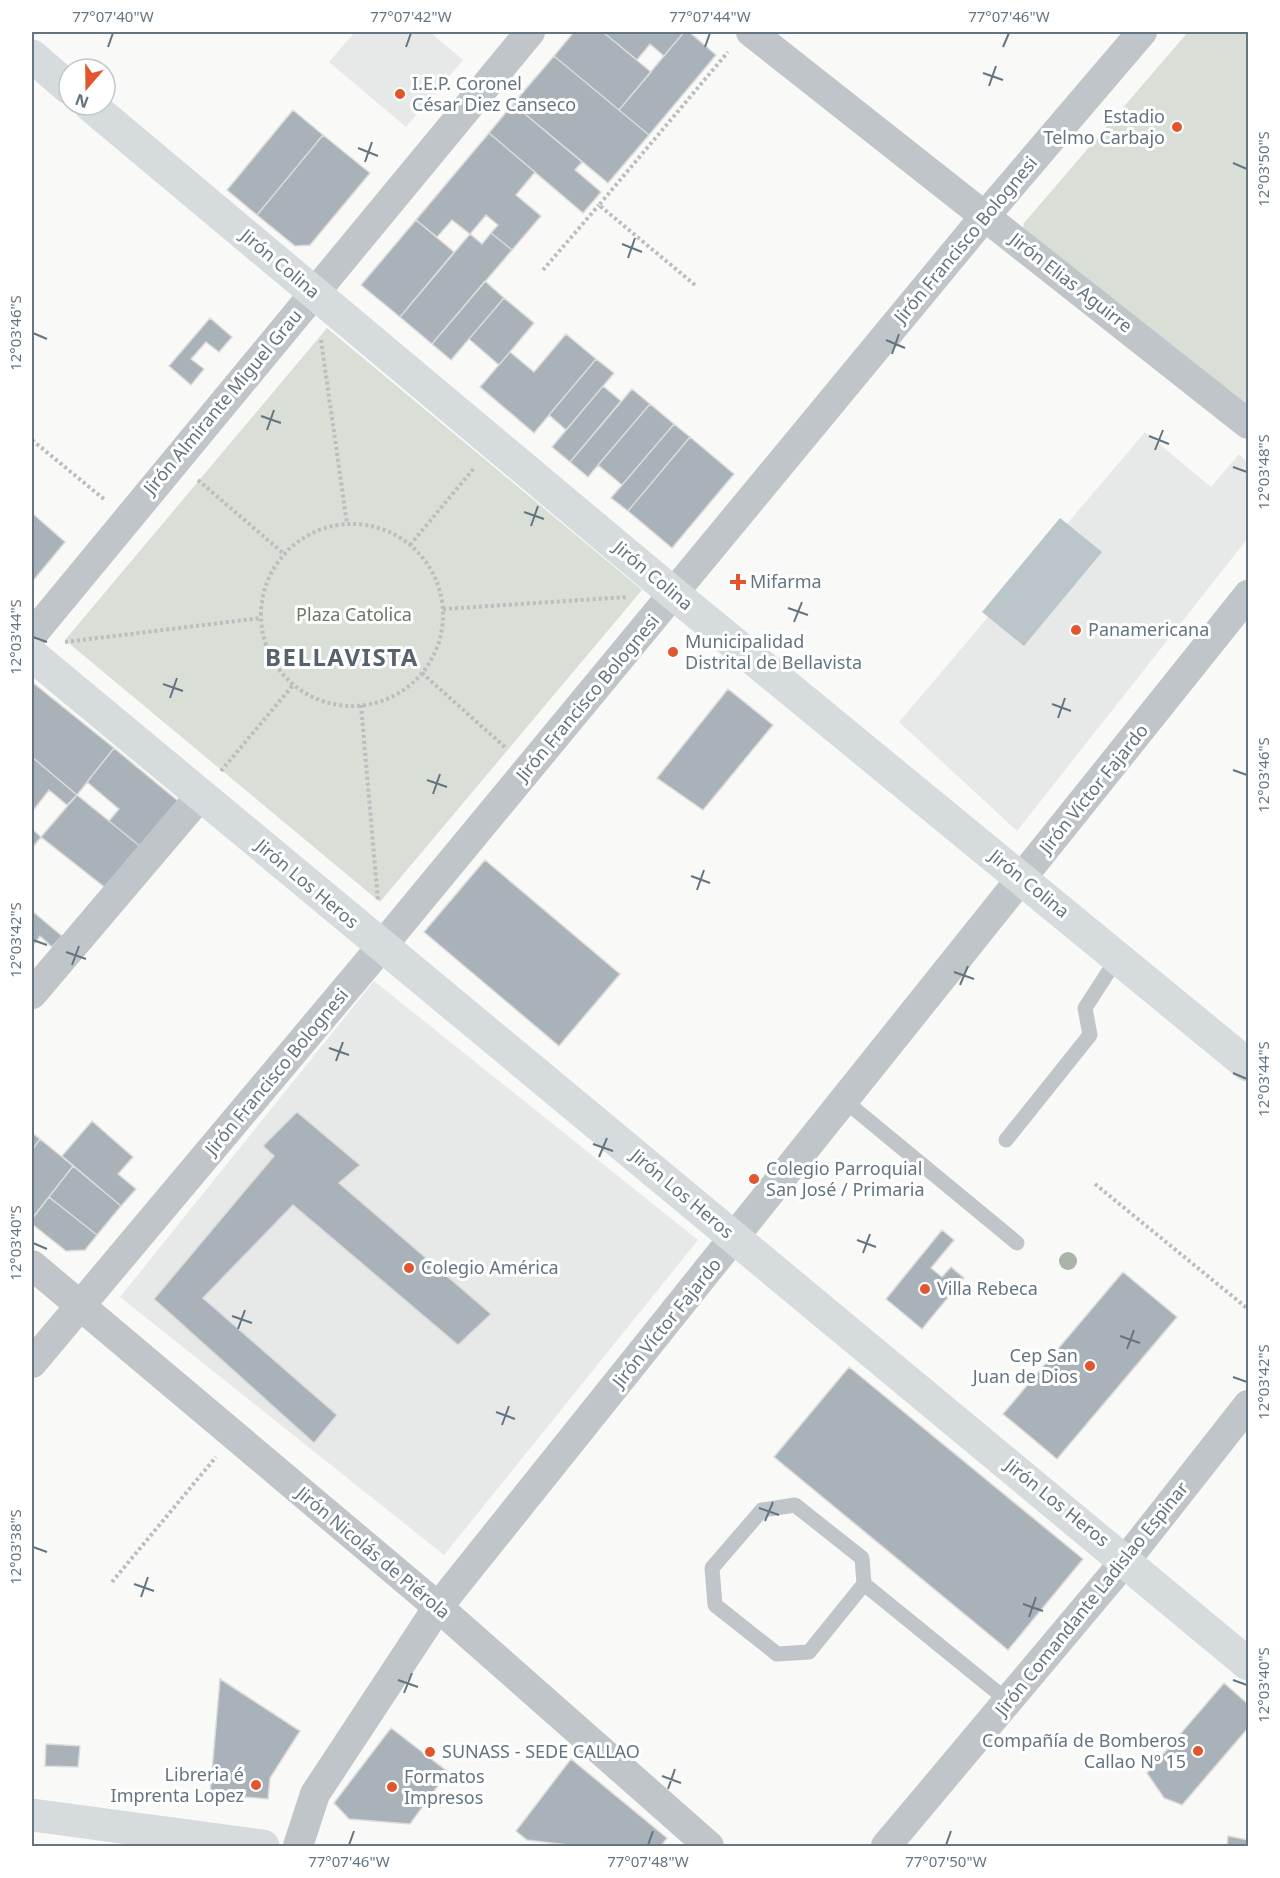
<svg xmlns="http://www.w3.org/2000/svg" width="1280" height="1878" font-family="'Noto Sans',sans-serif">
<rect width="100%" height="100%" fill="#f9f9f7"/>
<path fill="#e7e8e8" d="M355,32H430L463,60L406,127L329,62Z
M1145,432L1211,487L1239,454L1248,463V538L1017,831L899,722Z
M374,981L698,1240L444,1555L120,1297Z"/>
<path fill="#d9ded6" d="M1188,32H1248V415L1022,238L1024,223Z
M327,328L642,590L380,902L65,640Z"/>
<path fill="#bac6ca" d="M1060,518L1102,552L1024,646L982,612Z"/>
<path fill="#a9b2b8" stroke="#dbdbd9" stroke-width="1.5" d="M574,32H603L651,72L619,110L554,56Z
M603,32H684L664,56L650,44L637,60Z
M684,32H689L716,55L649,135L619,110Z
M554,56L649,135L608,183L513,104Z
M513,104L582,162L575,170L601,192L583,213L489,133Z
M293,110L323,135L257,215L227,190Z
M489,133L535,172L516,195L541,216L512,250L491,233L498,225L486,215L470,234L452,220L437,237L416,220Z
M323,135L370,173L310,245L295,246L257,215Z
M416,220L454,252L400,317L361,285Z
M491,233L512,250L432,344L400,317L470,234L482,244Z
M485,281L504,298L451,360L432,344Z
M504,298L534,323L499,365L469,339Z
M210,318L232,337L219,352L206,342L191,359L204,369L191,385L169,366Z
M566,334L596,359L534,433L480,387L510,352L534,372Z
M596,359L614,373L566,430L549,415Z
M603,386L621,401L570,462L552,447Z
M632,389L650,404L588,477L570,462Z
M650,404L674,424L622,485L598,465Z
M674,424L690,437L628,511L611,498Z
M690,437L734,474L672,548L628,511Z
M32,513L65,542L32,582Z
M32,682L114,748L77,795L32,757Z
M728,689L773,725L703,810L657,778Z
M114,748L178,801L141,847L109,821L119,809L87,782Z
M32,757L77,795L67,805L49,790L32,812Z
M77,795L141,847L107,889L41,837Z
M32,829L41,837L32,848Z
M485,860L620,974L559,1046L424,932Z
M32,911L62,936L52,947L40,936L32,947Z
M297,1112L360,1165L339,1183L491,1314L458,1345L293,1205L203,1298L337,1415L314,1443L154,1299L274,1156L263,1146Z
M92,1121L133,1157L118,1174L136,1189L121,1206L62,1156Z
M32,1133L40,1139L32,1150Z
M40,1139L73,1166L34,1216L32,1214V1150Z
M73,1166L121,1206L97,1235L49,1197Z
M49,1197L97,1235L85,1250L66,1251L32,1224V1219Z
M942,1230L954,1240L931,1268L942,1277L951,1267L964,1278L922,1329L886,1299Z
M1123,1272L1177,1317L1057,1459L1003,1414Z
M849,1367L1083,1559L1008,1650L774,1457Z
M220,1679L300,1731L270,1778L268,1799L210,1794Z
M1224,1683L1248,1704V1728L1182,1805L1164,1798L1147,1773Z
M391,1728L448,1772L410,1824L349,1819L334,1803Z
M46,1744L80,1746L78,1767L45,1766Z
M571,1759L667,1838L661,1846H577L527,1840L516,1831Z
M1228,1836L1248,1840V1846H1227Z"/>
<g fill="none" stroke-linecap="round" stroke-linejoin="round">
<path stroke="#babec1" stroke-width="4" stroke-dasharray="3 3" stroke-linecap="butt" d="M543,270L599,205
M695,285L599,205L728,52
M321,340L347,524
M32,440L105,500
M198,480L284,554
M261 615a91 91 0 1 1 182 0a91 91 0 1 1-182 0Z
M410,545L475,467
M443,609L628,597
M65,642L261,618
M422,673L506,748
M361,705L378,901
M221,771L294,684
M1095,1184L1248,1309
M112,1582L216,1457"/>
<path stroke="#c0c5c9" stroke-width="15" d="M845,1101L1017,1243
M1006,1140L1090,1035L1085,1008L1118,957
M864,1584L809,1652L777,1654L715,1605L712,1568L762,1510L795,1505L862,1558L864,1584L1008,1701"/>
<path stroke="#c0c5c9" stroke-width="30" d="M751,32L1248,424
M32,635L530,32
M32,994L201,795
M32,1265L438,1607L709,1846
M32,1363L382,946L985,216L1142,32
M298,1846L315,1794L438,1607L1248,595
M886,1846L1126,1560L1248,1405"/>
<path stroke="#d6dbde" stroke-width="33" d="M32,56L69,88
M90,105L674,594L1248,1065
M32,655L1248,1664
M32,1815L263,1846"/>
</g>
<circle fill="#a9b3a6" cx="1068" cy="1261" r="9"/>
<path fill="none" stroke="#647581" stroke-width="2" d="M108,47L113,33M406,47L411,33M705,47L710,33M1003,47L1009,33M983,73L1003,80M989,86L996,66M358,148L378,156M365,162L372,142M1233,163L1247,169M622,244L642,252M628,258L635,238M33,333L47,339M886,340L905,348M892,354L899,334M261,416L281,423M267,430L274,410M1149,436L1169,444M1155,450L1163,430M1233,467L1247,472M524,512L544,519M531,526L538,506M788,608L808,615M794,622L802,602M33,637L47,642M163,684L183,691M170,698L177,678M1052,704L1071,711M1058,718L1065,698M1233,770L1247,775M427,780L447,787M433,794L440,774M691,876L710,883M697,890L704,870M33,940L47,945M66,952L86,959M72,965L79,946M954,972L974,979M960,985L968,966M329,1048L349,1055M336,1061L343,1042M1233,1073L1247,1079M593,1144L613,1151M599,1157L607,1138M857,1240L876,1247M33,1243L47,1249M863,1253L870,1234M232,1316L252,1323M238,1329L245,1310M1120,1336L1140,1343M1127,1349L1134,1330M1233,1377L1247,1382M496,1412L515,1419M502,1425L509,1406M759,1508L779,1515M765,1521L773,1502M33,1547L47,1552M134,1584L154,1591M141,1597L148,1577M1023,1604L1043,1611M1029,1617L1036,1597M398,1680L418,1687M1233,1680L1247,1685M404,1693L412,1673M662,1776L681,1783M668,1789L675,1769M349,1845L354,1831M648,1845L653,1831M946,1845L951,1831"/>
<g fill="#e1562f" stroke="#fff" stroke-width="2">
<circle cx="400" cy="94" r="6"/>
<circle cx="1177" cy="127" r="6"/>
<path d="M735 573h6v6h6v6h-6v6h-6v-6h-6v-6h6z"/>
<circle cx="1076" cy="630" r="6"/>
<circle cx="673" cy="652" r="6"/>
<circle cx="754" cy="1179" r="6"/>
<circle cx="409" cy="1268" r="6"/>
<circle cx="925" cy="1289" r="6"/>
<circle cx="1090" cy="1366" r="6"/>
<circle cx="1198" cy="1751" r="6"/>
<circle cx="430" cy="1752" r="6"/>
<circle cx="256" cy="1785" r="6"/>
<circle cx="392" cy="1787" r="6"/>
</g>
<g text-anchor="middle" stroke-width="6" stroke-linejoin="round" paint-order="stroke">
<g font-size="18" fill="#647581" stroke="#fff" text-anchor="start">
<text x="412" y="90">I.E.P. Coronel<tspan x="412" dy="21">César Diez Canseco</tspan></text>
<text x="1165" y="123" text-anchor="end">Estadio<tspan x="1165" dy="21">Telmo Carbajo</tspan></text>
<text x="750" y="588">Mifarma</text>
<text x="1088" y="636">Panamericana</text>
<text x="685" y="648">Municipalidad<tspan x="685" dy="21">Distrital de Bellavista</tspan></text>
<text x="766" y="1175">Colegio Parroquial<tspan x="766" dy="21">San José / Primaria</tspan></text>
<text x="421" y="1274">Colegio América</text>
<text x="937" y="1295">Villa Rebeca</text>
<text x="1078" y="1362" text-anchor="end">Cep San<tspan x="1078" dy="21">Juan de Dios</tspan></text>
<text x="1186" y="1747" text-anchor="end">Compañía de Bomberos<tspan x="1186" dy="21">Callao Nº 15</tspan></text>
<text x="442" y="1758">SUNASS - SEDE CALLAO</text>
<text x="244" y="1781" text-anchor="end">Libreria é<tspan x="244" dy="21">Imprenta Lopez</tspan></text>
<text x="404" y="1783">Formatos<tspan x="404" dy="21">Impresos</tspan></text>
</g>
<g font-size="18" fill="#647581" stroke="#fff">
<text transform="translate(966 240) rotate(-50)" y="6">Jirón Francisco Bolognesi</text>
<text transform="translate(280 264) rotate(40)" y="6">Jirón Colina</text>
<text transform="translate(1071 283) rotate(38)" y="6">Jirón Elias Aguirre</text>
<text transform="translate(223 402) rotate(-50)" y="6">Jirón Almirante Miguel Grau</text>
<text transform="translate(653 576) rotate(40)" y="6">Jirón Colina</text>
<text transform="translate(588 698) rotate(-50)" y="6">Jirón Francisco Bolognesi</text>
<text transform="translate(1094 789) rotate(-51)" y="6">Jirón Víctor Fajardo</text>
<text transform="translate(307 884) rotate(40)" y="6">Jirón Los Heros</text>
<text transform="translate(1029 884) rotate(39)" y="6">Jirón Colina</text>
<text transform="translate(277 1072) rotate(-50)" y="6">Jirón Francisco Bolognesi</text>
<text transform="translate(682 1194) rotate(40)" y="6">Jirón Los Heros</text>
<text transform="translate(667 1323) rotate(-51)" y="6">Jirón Víctor Fajardo</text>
<text transform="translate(1057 1503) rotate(39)" y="6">Jirón Los Heros</text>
<text transform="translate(373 1553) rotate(40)" y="6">Jirón Nicolás de Piérola</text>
<text transform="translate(1092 1599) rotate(-51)" y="6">Jirón Comandante Ladislao Espinar</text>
</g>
<g font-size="18" fill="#677963" stroke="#fff">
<text x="354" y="621">Plaza Catolica</text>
</g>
<g font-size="24" font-weight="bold" letter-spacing="1.5" fill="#56636c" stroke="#fff">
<text x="342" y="666">BELLAVISTA</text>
</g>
</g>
<rect width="1280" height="1878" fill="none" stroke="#ffffff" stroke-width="66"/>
<g transform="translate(87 87) rotate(200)"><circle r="28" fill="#ffffff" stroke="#c1c8cd" stroke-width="1.5"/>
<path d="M0-4.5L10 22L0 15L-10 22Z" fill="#e1562f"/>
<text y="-9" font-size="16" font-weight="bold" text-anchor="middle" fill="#647581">N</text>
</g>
<rect x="33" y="33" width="1214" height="1812" fill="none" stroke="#647581" stroke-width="2"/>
<g font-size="15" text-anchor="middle" fill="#647581">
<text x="113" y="22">77°07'40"W</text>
<text x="411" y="22">77°07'42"W</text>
<text x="710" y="22">77°07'44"W</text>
<text x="1009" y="22">77°07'46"W</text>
<text transform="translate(1264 169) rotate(-90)" y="5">12°03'50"S</text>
<text transform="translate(16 333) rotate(-90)" y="5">12°03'46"S</text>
<text transform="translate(1264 472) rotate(-90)" y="5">12°03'48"S</text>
<text transform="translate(16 637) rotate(-90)" y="5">12°03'44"S</text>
<text transform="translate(1264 775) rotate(-90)" y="5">12°03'46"S</text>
<text transform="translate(16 940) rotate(-90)" y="5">12°03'42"S</text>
<text transform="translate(1264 1079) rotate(-90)" y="5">12°03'44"S</text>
<text transform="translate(16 1243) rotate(-90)" y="5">12°03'40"S</text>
<text transform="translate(1264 1382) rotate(-90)" y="5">12°03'42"S</text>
<text transform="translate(16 1547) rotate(-90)" y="5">12°03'38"S</text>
<text transform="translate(1264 1685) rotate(-90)" y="5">12°03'40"S</text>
<text x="349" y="1867">77°07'46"W</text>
<text x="648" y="1867">77°07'48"W</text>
<text x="946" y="1867">77°07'50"W</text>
</g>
</svg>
